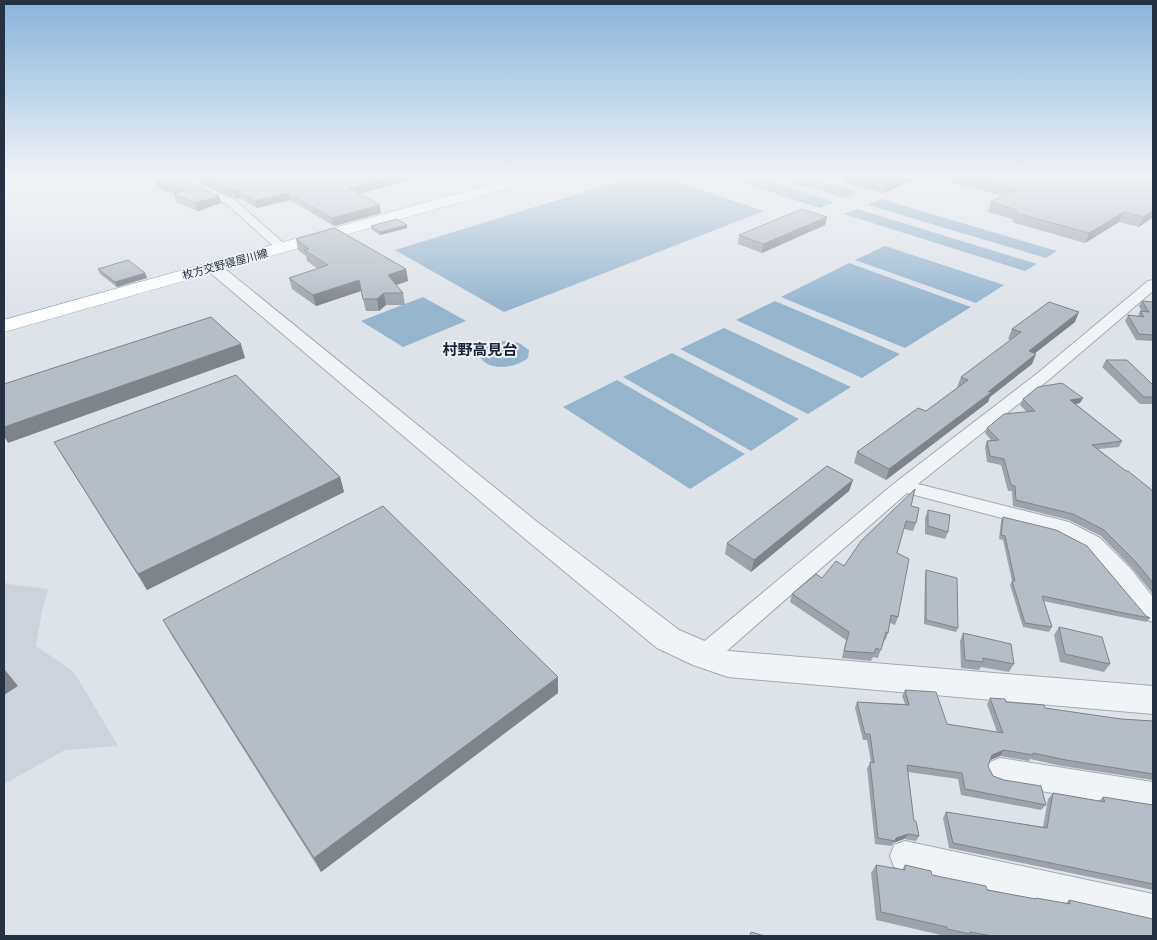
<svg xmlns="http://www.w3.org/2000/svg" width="1157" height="940" font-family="'Public Sans','Noto Sans JP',sans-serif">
<rect width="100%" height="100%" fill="#dee3e9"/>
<path fill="#ccd3dc" d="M4,582L8,584L48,589L42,611L36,646L74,672L118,746L65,750L4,784Z"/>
<path fill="#95b5cd" d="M633,177H662L764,211L504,312L395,250Z
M722,177H753L835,202L820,208Z
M774,177H805L858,192L844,198Z
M881,199L1057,251L1046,258L868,205Z
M857,209L1037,264L1025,271L844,214Z
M885,246L1004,285L976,303L855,260Z
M849,263L971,307L905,348L781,297Z
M423,297L466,321L403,347L361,321Z
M775,301L900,354L862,378L736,320Z
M724,328L851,387L808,414L680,349Z
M504,341L519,343L529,350L528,358C516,368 487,373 479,355L484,347Z
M672,353L799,419L751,451L623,377Z
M617,380L745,454L690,489L563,407Z"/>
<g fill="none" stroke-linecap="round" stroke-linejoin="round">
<g stroke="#a3aab4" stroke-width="2">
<path id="minor" d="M170,177H183L235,200L289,248L287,251H279L227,204Z
M1153,280V291L1051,378L918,484L1069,522L1100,538L1130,568L1153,597V622L1145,619L1114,580L1086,548L1055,532L907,493L713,663L704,666L695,663L692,656L695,649L896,482L1039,372L1148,281Z
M1000,758L1153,782V810L1000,784L990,780L986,771L990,762Z
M905,841L1153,894V926L905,871L894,867L890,856L894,845Z"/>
</g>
<g stroke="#a3aab4" stroke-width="2">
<path id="tertiary" d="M213,262L219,264L536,521L679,630L728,651L1153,686V714L728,677L693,665L657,648L518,533L207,270L205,267L207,264Z"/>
</g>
<g stroke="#9ca9b6" stroke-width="1">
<path id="primary" d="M517,177H539L537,180L4,332V320Z"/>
</g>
<use href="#minor" fill="#f1f4f7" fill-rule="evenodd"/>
<use href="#tertiary" fill="#f1f4f7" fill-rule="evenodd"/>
<use href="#primary" fill="#fff" fill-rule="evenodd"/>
</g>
<path fill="#9ca3ab" d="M191,177H424L358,194L381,213L334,226L290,200L257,208L240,198L236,199L191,179Z
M468,177H489L488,181L476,177Z
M843,177H921L883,193L842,182Z
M931,177H1137L1153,217L1139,227L1119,222L1085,243L1012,222L1013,219L988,212L991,202L1004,196Z
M155,181L219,196L221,203L198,211L176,202L174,194L158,188Z
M827,217L825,225L762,253L738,244L739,235Z
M371,226L407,228L380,235L371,229Z
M296,239L406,269L408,281L396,285L403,293L405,305H386L379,311H366L361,291L316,306L292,289L289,278L318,269L307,261L306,256L298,250Z
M98,269L145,273L147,278L117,287L100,274Z
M1142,301L1153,302V341L1136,340L1125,321L1128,315L1138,316L1140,311L1142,312L1139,306Z
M1075,322L1035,353L1036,354L1032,364L990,397L988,402L886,480L854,463L857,452L926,411L958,387H957L961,377L1011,340L1008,339L1012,329Z
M1106,360L1153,385V404H1140L1102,367Z
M1023,399L1080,403L1076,404L1122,441L1119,447L1098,449L1126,471L1153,491V594L1131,567L1101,536L1069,520L1013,506L1012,491H1008L1001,465L987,462L985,447L987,441L991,440L985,433L987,428L1027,412L1020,405Z
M54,442L340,477L344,492L147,590L63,457Z
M853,480L849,491L751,572L725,554L727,543Z
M911,506L916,523L913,531L904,529L897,553L898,617L895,625L890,623L888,633L885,641L884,640L878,658L873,657L871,661L842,658L846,640L790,602L792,594L844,566Z
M928,510L948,532L945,539L925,534V518Z
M1003,517L1146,616L1150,618L1147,622L1126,618L1043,601L1052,627L1049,632L1023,627L1010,585L1012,581L1003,540L999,539L1001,521Z
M926,570L958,628L956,632L924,624L925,574Z
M163,620L558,677V693L321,872L172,636Z
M1059,627L1110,664L1104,672L1060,662L1054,635Z
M963,633L1014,664L1009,672L981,667L979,670L961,668L960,641Z
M905,690L947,724L997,732L987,704L990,698L1006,702L1045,708L1121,719L1153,721V780L1062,766L1030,759L1029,761L1000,756L990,760L988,766L993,776L1046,805L1041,810L961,795L958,779L908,772L914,821L919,836L916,841L904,839L893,843L892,846L875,844L867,768L871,762L867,740H863L855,708L857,702L905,704L902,696Z
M1053,793L1099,801L1103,797L1153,805V890L949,848L943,818L946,812L1043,827L1048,799Z
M876,865L902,870L905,865L932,875L987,890L1035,899L1036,898L1066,903L1069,900L1153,936H941V935L876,920L871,873Z"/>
<path fill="#7f848b" d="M395,177H424L350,196L349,188Z
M902,177H921L883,193L885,184Z
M238,190L240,198L236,199L234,191Z
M288,193L290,200L257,208L255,201Z
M219,196L221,203L198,211L195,203Z
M380,205L381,213L334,226L332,218Z
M1153,210V217L1139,227L1143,217Z
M1124,212L1119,222L1085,243L1089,233Z
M827,217L825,225L762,253L763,244Z
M407,225V228L380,235V232Z
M406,269L408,281L390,287L388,275Z
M145,273L147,278L117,287L115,282Z
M359,280L361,291L316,306L313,295Z
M384,293L386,305L379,311L377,299Z
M1079,312L1075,322L1025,361L1029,351Z
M241,344L245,358L8,443L4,436V427Z
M1036,354L1032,364L990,397L988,402L886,480L889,469Z
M1083,398L1080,403L1068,406L1070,400Z
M340,477L344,492L147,590L138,574Z
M853,480L849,491L751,572L754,560Z
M5,670L18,686L4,695V671Z
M558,677V693L321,872L314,858Z
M1004,750L1000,756L988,761L992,755Z
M908,834L904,839L893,843L896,838Z"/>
<path fill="#b5bdc7" stroke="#7f848b" d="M169,177H178L219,196L195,203L174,194L183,191L155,181Z
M201,177H395L349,188L380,205L332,218L288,193L255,201L238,190L234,191Z
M859,177H902L885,184Z
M968,177H1137L1153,180V210L1143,217L1124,212L1089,233L1016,213L1017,210L991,202L1017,189Z
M802,209L827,217L763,244L739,235Z
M396,219L407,225L380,232L371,226Z
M335,228L406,269L388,275L403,293H384L377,299H363L359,280L313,295L289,278L328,265L304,250L309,249L296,239Z
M128,260L145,273L115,282L98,269Z
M1142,301L1153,302V335L1139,334L1128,315L1144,317L1140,311L1149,312Z
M1049,302L1079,312L1029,351L1036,354L988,392L993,391L889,469L857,452L918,408L926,411L968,380L961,377L1021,332L1012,329Z
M211,317L241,344L4,427V384Z
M1106,360H1127L1153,385V397H1144Z
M236,375L340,477L138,574L54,442Z
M1062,383L1083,398L1070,400L1122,441L1092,445L1126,471H1128L1153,491V583L1135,561L1104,530L1073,514L1016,500L1015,486L1011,485L1004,459L990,456L987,441L999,440L987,428L1004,414L1035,411L1023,399L1038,387Z
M827,466L853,480L754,560L727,543Z
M915,489L911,506L919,508L916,523L906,521L897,553L909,559L898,617L891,615L888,633L886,632L881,650L876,648L874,653L844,651L849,632L792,594L816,574L822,578L836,561L844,566L861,541Z
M383,506L558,677L314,858L163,620Z
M928,510L950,515L948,532L928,526Z
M1003,517L1056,530L1087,546L1146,616L1150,618L1129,614L1042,596L1052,627L1025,623L1012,581H1015L1005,536L1001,535Z
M926,570L957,578L958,628L926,620Z
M1059,627L1102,637L1110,664L1065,654Z
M963,633L1011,644L1014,664L983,658V662L965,660Z
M905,690L936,692L947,724L1003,733L990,698L1005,699L1006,702L1044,705L1045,708L1121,719L1153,721V774L1066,760L1033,753V755L1004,750L992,755L988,766L993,776L1004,780L1041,786L1046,805L965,789L962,773L907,765L914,821H916L919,836L908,834L896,838L895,841L878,838L870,762L874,763L870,734H865L857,702L909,705Z
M1053,793L1105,802L1103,797L1153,805V884L953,843L946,812L1047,828Z
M876,865L905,870V865L931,871L932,875L986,886L987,890L1036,899V898L1070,904L1069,900L1153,919V936H992L970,932V934L947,929V927L881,912Z
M751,932L765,936H750Z"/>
<linearGradient id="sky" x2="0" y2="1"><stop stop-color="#87b4dd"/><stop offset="0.57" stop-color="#f0f2f5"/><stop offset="1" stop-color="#f0f2f5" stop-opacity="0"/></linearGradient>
<rect width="1157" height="308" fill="url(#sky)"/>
<g text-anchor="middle" stroke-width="4" stroke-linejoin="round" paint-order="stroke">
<g font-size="11" fill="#263242" stroke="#eef2f7">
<text transform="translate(225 264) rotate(-15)" y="4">枚方交野寝屋川線</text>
</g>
<g font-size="15" font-weight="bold" fill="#182332" stroke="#eef2f7">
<text x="480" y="355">村野高見台</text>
</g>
</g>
<rect width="1157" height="940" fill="none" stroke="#263242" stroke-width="10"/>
</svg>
